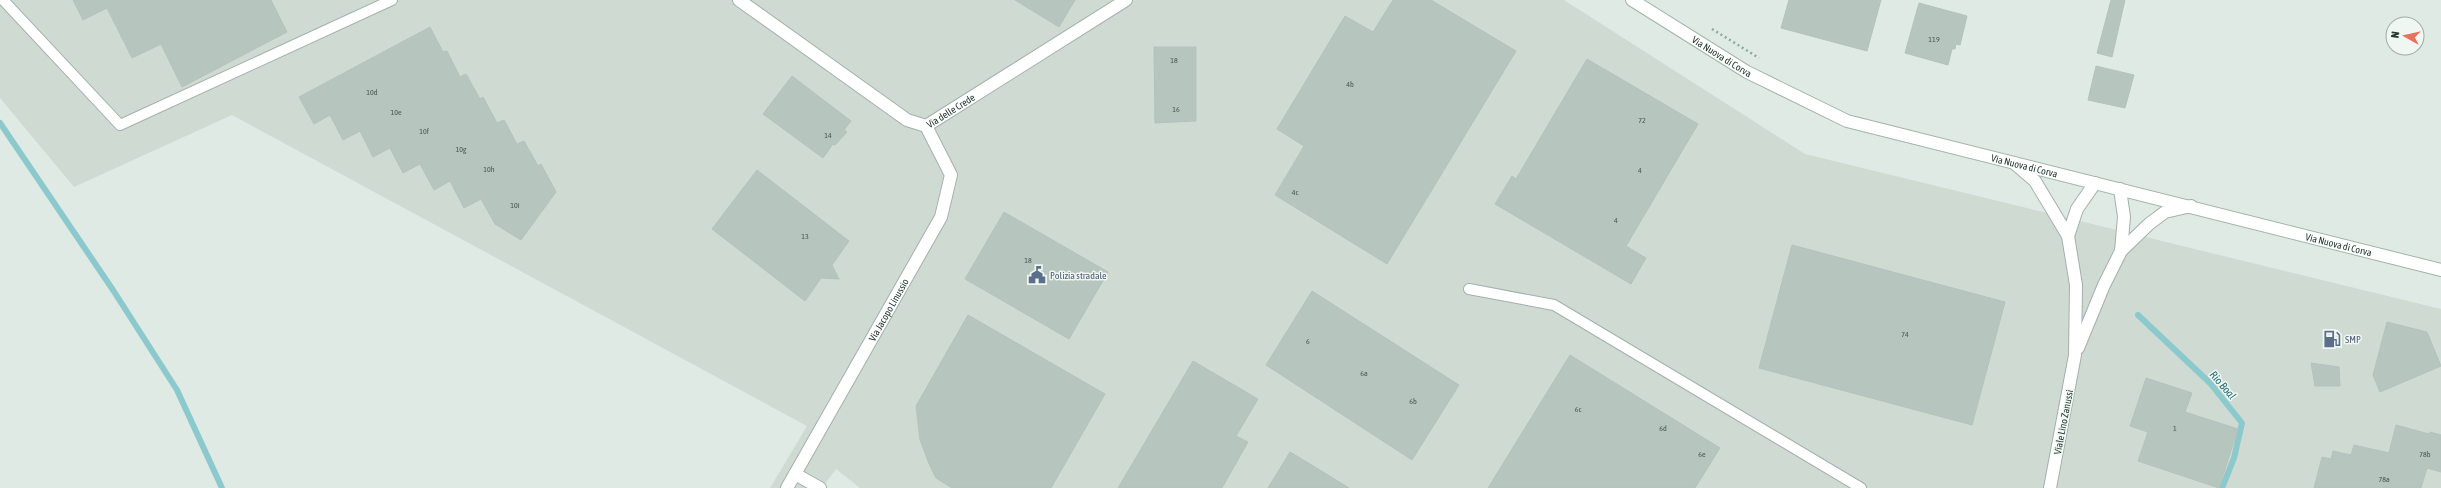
<svg xmlns="http://www.w3.org/2000/svg" width="2441" height="488" font-family="'Asap Condensed',sans-serif">
<rect width="100%" height="100%" fill="#e0eae5"/>
<path fill="#cfdad3" d="M0,0H1564L1805,154L2441,309V488H860L836,469L822,488H770L807,426L232,115L74,187L0,98Z"/>
<g fill="none" stroke-linecap="round" stroke-linejoin="round">
<path stroke="#8bc9cc" stroke-width="6" d="M0,123L113,290L177,390L222,488
M2138,315L2210,383L2242,423L2234,458L2222,488"/>
</g>
<path fill="#b6c5bd" stroke="#b3c3bb" d="M73,0H271L287,32L182,87L161,44L132,58L107,8L83,20Z
M1015,0H1075L1059,27Z
M1393,0H1431L1516,51L1387,264L1275,195L1304,146L1277,129L1345,16L1373,32Z
M1789,0H1881L1867,51L1781,28Z
M2111,0H2125L2112,57L2097,53Z
M1919,3L1967,16L1960,45L1956,44L1955,49H1952L1948,65L1905,53Z
M430,27L443,52L447,51L460,77L466,74L480,99L483,97L497,123L504,120L517,144L524,141L538,166L541,164L556,192L521,240L495,224L481,199L464,208L450,181L434,190L420,164L403,173L390,148L373,157L360,131L343,140L330,115L314,124L299,97Z
M1154,47H1196V121L1155,123Z
M1587,59L1698,124L1626,246L1646,258L1631,284L1495,204L1512,176L1516,179Z
M2096,66L2134,75L2125,108L2088,100Z
M792,76L851,121L844,130L847,132L835,145L833,144L823,158L763,114Z
M757,170L849,241L832,265L839,279L821,278L805,301L712,229Z
M1004,212L1108,272L1069,339L965,279Z
M1792,245L2005,302L1972,425L1759,368Z
M1312,291L1459,385L1412,460L1266,365Z
M968,315L1105,394L1051,488H952L936,478L930,466L920,440L916,406Z
M2387,322L2427,332L2441,366L2380,392L2373,375Z
M1570,355L1720,448L1695,488H1488Z
M1193,361L1258,399L1236,436L1248,442L1222,488H1118Z
M2311,363L2339,367L2340,386H2315Z
M2146,378L2192,393L2185,412L2238,429L2219,488L2138,461L2148,432L2130,426Z
M2396,425L2429,434L2430,432L2441,435V472L2427,468L2421,488H2314L2322,457L2331,459L2333,451L2351,455L2354,445L2389,453Z
M1290,452L1315,467L1349,488H1268Z"/>
<g fill="none" stroke-linecap="round" stroke-linejoin="round">
<g stroke="#a3b1ab" stroke-width="12">
<path id="service" d="M3,0L120,125L392,0
M1469,289L1554,305L1861,488"/>
</g>
<g stroke="#a3b1ab" stroke-width="14">
<g id="minor">
<path d="M739,0L907,120L926,126"/>
<path id="s1" d="M926,126L1126,0"/>
<path d="M2014,163L2035,181L2068,236L2076,285L2075,355L2050,488"/>
<path d="M2120,189L2124,217L2121,251"/>
<path d="M2068,236L2077,209L2095,183"/>
<path d="M2078,348L2104,285L2121,251L2149,224L2165,212L2191,206"/>
<path d="M795,474L820,488"/>
<path id="s2" d="M787,488L941,217L951,175L926,126"/>
</g>
</g>
<g stroke="#a0b5ab" stroke-width="14">
<g id="secondary">
<path id="s3" d="M1632,0L1747,72L1847,121L2441,270"/>
</g>
</g>
<path stroke="#83ac9a" stroke-width="2.5" stroke-dasharray="2 3" stroke-linecap="butt" d="M1712,29L1759,58"/>
<use href="#service" stroke="#fff" stroke-width="10"/>
<use href="#minor" stroke="#fff" stroke-width="12"/>
<use href="#secondary" stroke="#fff" stroke-width="12"/>
</g>
<defs>
<g id="civic-bare" transform="scale(1.38)"><path d="M-.6-6.5H3V-4.5H.6V-3L4-1V1h2V6H-6V1h2V-1L-.6-3ZM-1.2 2.5V6h2.4V2.5Z" fill="#5c6f8a" stroke="#f0f7f3" stroke-width="2.5" paint-order="stroke"/></g>
<g id="fuel-bare" transform="scale(1.38)"><path d="M-5.5-6h7V0h2V4h1.3V-2.5L3-4.5l.8-.8L6-3V5H2.5V1h-1V6h-7ZM-4.2-4.7v3.2H.2V-4.7Z" fill="#5c6f8a" stroke="#f0f7f3" stroke-width="2.5" paint-order="stroke"/></g>
</defs>
<g fill-rule="evenodd">
<use href="#civic-bare" x="1037" y="275"/>
<use href="#fuel-bare" x="2332" y="339"/>
</g>
<g text-anchor="middle" stroke-width="3" stroke-linejoin="round" paint-order="stroke">
<g font-size="8" fill="#475c53">
<text x="1934" y="42">119</text>
<text x="1174" y="63">18</text>
<text x="1350" y="87">4b</text>
<text x="372" y="95">10d</text>
<text x="1176" y="112">16</text>
<text x="396" y="115">10e</text>
<text x="1642" y="123">72</text>
<text x="424" y="134">10f</text>
<text x="828" y="138">14</text>
<text x="461" y="152">10g</text>
<text x="489" y="172">10h</text>
<text x="1640" y="173">4</text>
<text x="1295" y="195">4c</text>
<text x="515" y="208">10i</text>
<text x="1616" y="223">4</text>
<text x="805" y="239">13</text>
<text x="1028" y="263">18</text>
<text x="1905" y="337">74</text>
<text x="1308" y="344">6</text>
<text x="1364" y="376">6a</text>
<text x="1413" y="404">6b</text>
<text x="1578" y="412">6c</text>
<text x="1663" y="431">6d</text>
<text x="2175" y="431">1</text>
<text x="1702" y="457">6e</text>
<text x="2425" y="457">78b</text>
<text x="2384" y="482">78a</text>
</g>
<g font-size="10" fill="#223930" stroke="#f0f7f3">
<text dy="4" stroke="none"><textPath href="#s3" startOffset="106">Via Nuova di Corva</textPath></text>
<text dy="4" stroke="none"><textPath href="#s1" startOffset="29">Via delle Crede</textPath></text>
<text dy="4" stroke="none"><textPath href="#s3" startOffset="430">Via Nuova di Corva</textPath></text>
<text dy="4" stroke="none"><textPath href="#s3" startOffset="754">Via Nuova di Corva</textPath></text>
<text dy="4" stroke="none"><textPath href="#s2" startOffset="205">Via Jacopo Linussio</textPath></text>
<text transform="translate(2063 422) rotate(-79)" y="4">Viale Lino Zanussi</text>
</g>
<g font-size="10" fill="#4e5e75" stroke="#f0f7f3" text-anchor="start">
<text x="1050" y="279">Polizia stradale</text>
<text x="2345" y="343">SMP</text>
</g>
<g font-size="11" font-style="italic" fill="#206d71" stroke="#f0f7f3">
<text transform="translate(2223 385) rotate(49)" y="4">Rio Boal</text>
</g>
</g>
<g transform="translate(2405 36) rotate(278)"><circle r="19" fill="#f0f7f3" stroke="#9eaba5"/>
<path d="M0-3L7 15L0 10L-7 15Z" fill="#e9725f"/>
<text y="-6" font-size="11" font-weight="bold" text-anchor="middle" fill="#223930">N</text>
</g>
</svg>
